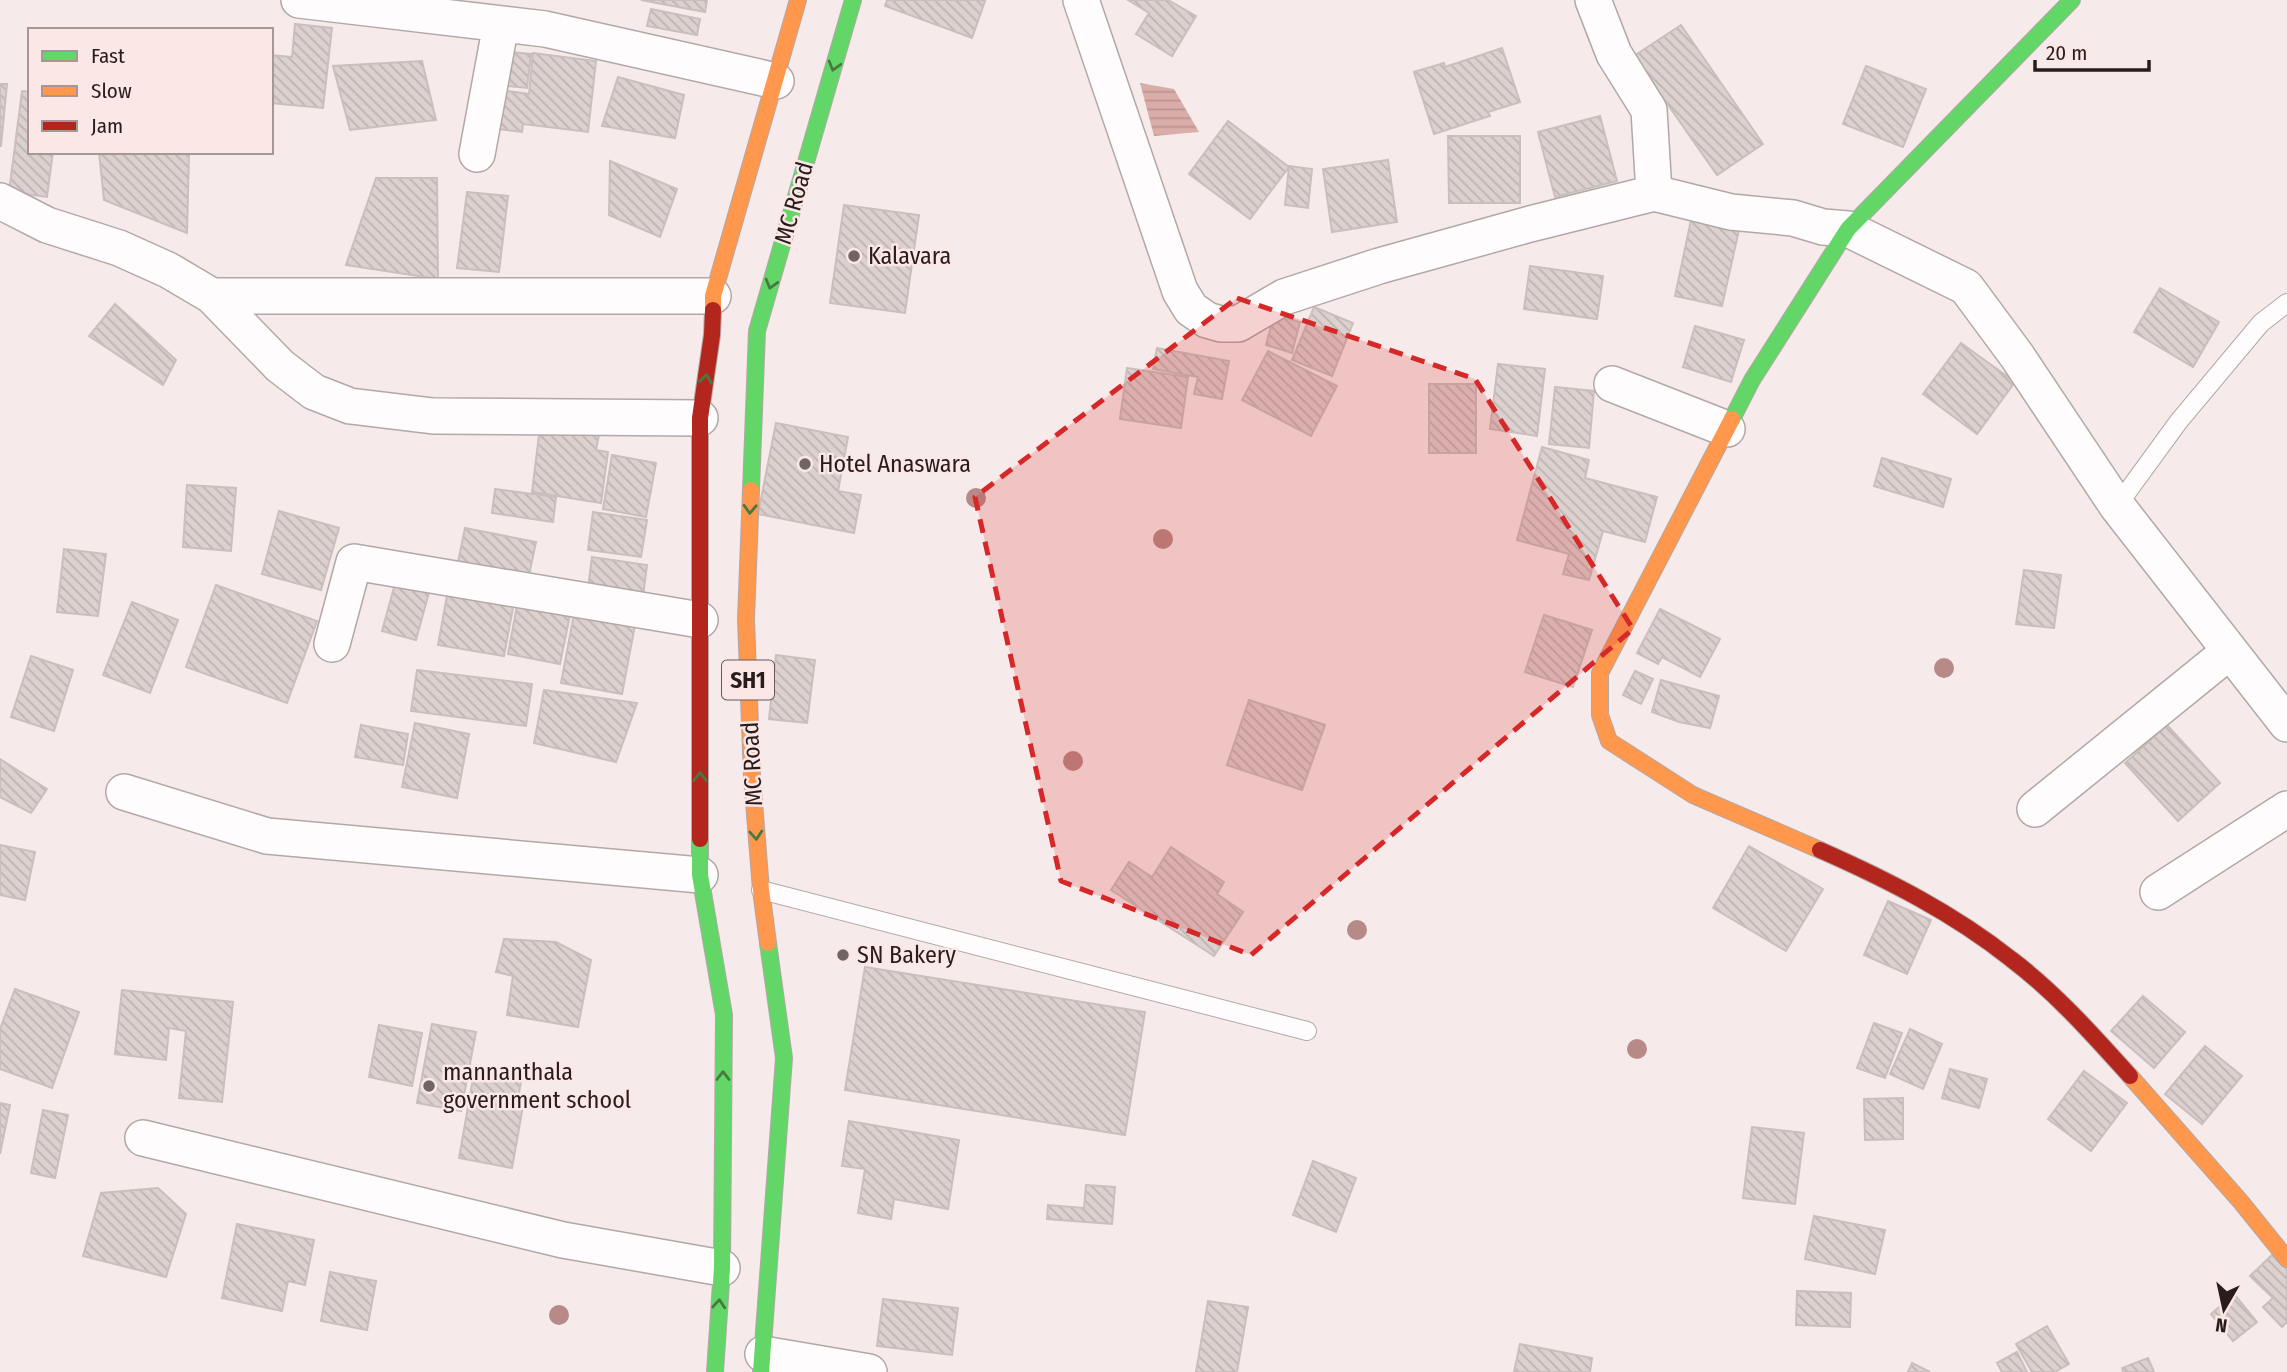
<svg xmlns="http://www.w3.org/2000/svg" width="2287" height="1372" font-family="'Fira Sans Condensed',sans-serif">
<defs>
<pattern id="water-rules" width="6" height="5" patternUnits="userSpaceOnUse" patternTransform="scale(1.75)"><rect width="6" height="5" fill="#daada9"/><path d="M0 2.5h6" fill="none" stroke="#bb9491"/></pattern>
<pattern id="building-back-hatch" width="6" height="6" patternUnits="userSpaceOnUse" patternTransform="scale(1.75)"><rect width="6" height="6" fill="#dcd1cf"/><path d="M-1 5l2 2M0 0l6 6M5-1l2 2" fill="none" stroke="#bdb3b1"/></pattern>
</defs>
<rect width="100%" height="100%" fill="#f6ebea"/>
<path fill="url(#water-rules)" d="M1140,83L1174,89L1199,132L1154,136Z"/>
<path fill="url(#building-back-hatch)" stroke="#c9bfbe" stroke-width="2" d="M641,0H707L705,12Z
M887,0H981L985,1L972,38L885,6Z
M1128,0H1168L1196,16L1172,56L1136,34L1149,13Z
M651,9L700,19L697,35L647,26Z
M295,24L332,28L323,108L271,103V55L292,57Z
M1681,25L1763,144L1717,175L1634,56Z
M1502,48L1520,102L1488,112L1490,116L1434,134L1414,72L1444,63L1445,67Z
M501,51L531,54L527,88L497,85Z
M533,53L596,61L588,132L523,124L522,132L489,128L493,89L529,94Z
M422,61L436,120L350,130L333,66Z
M1866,66L1926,89L1903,147L1843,124Z
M618,77L684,95L675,138L602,126Z
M0,84H7L1,146H0Z
M22,91L30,92V152H53L47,197L9,192Z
M1600,116L1617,181L1555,197L1538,132Z
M1228,121L1289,167L1250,219L1189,174Z
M1448,136H1520V203H1449Z
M99,152H189L187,233L104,200Z
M1388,160L1397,222L1332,232L1323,169Z
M610,161L677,189L660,237L609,215Z
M1289,166L1312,169L1308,208L1285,205Z
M376,178H437L438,279L346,265Z
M467,192L508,196L499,272L457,268Z
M844,205L919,215L905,313L830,303Z
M1691,220L1739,230L1722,306L1675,296Z
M1530,266L1603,276L1597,319L1524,309Z
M2160,288L2219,322L2193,367L2134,332Z
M115,304L176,360L163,385L89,336Z
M1314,307L1353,323L1332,376L1292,360Z
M1274,315L1300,322L1292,353L1266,345Z
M1695,326L1744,340L1731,382L1683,367Z
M1961,343L2015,382L1977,434L1923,394Z
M1157,348L1229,361L1222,399L1194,394L1198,377L1153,369Z
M1268,351L1337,386L1311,436L1242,400Z
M1498,364L1545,369L1537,436L1490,429Z
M1127,368L1188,377L1181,428L1120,419Z
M1429,384H1476V453H1429Z
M1555,387L1594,391L1589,448L1549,444Z
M776,423L848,437L838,491L861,495L854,533L758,514Z
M540,427L599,435L596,450L608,452L601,503L532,492Z
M1542,447L1589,460L1585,478L1657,497L1645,542L1603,531L1589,580L1563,574L1569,554L1517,540Z
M612,455L656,463L646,517L603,509Z
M1882,458L1951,479L1943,507L1874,486Z
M187,485L236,488L231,551L183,547Z
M495,489L556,497L553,522L492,513Z
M279,511L339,528L321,590L262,574Z
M593,512L647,520L641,557L588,550Z
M465,528L536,542L527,585L456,572Z
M64,549L106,554L98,616L57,612Z
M592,557L647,565L642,604L587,596Z
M2024,570L2061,575L2054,628L2016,624Z
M396,580L430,589L416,640L382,631Z
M216,585L317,621L287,703L186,667Z
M448,590L514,602L504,656L438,645Z
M518,600L571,610L560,664L508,654Z
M132,602L178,620L150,693L103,675Z
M1660,609L1720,639L1700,677L1662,657L1658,664L1637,653Z
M574,614L635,625L622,694L561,683Z
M1544,615L1592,630L1573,687L1525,672Z
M776,655L815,660L807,723L769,719Z
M31,656L73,670L54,731L11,717Z
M417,670L532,684L526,726L411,711Z
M1635,671L1653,679L1641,704L1623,695Z
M1661,680L1719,696L1710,728L1679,722L1652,712Z
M544,690L637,703L616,762L534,743Z
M1249,700L1325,725L1302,790L1227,765Z
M415,723L469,734L457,798L402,787Z
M361,725L408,734L403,765L355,757Z
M2167,725L2220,783L2178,821L2125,763Z
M0,759L47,789L31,813L0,797Z
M0,845L35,852L25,900L0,895Z
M1749,846L1823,889L1786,951L1713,908Z
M1171,847L1224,882L1217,894L1243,912L1214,956L1111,890L1129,862L1152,877Z
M1888,901L1931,920L1907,974L1864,955Z
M504,939L556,942L591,960L578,1027L507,1015L513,976L496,972Z
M865,967L1145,1012L1125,1135L845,1090Z
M15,989L79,1012L52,1088L0,1069V1029Z
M122,990L233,1002L222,1102L179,1098L186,1031L169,1028L166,1060L115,1054Z
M2143,996L2185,1032L2154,1068L2111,1031Z
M1874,1023L1902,1033L1885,1078L1857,1068Z
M432,1024L476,1032L461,1111L417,1103Z
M379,1025L422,1033L412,1086L369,1077Z
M1910,1029L1942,1044L1923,1089L1890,1074Z
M2205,1046L2242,1076L2202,1124L2165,1094Z
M475,1067L522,1076L517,1104L523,1106L512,1168L459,1158Z
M1950,1069L1987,1079L1979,1108L1942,1098Z
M2084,1071L2127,1103L2091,1151L2048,1119Z
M1903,1098V1139L1865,1140L1864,1099Z
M0,1103L10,1105L0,1154Z
M43,1110L68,1115L55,1178L31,1173Z
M849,1121L959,1140L948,1209L894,1199L891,1219L858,1213L865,1169L842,1166Z
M1752,1127L1804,1133L1795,1204L1743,1198Z
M1313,1161L1356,1178L1336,1232L1293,1215Z
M1086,1185L1115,1187L1112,1224L1047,1219L1048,1205L1084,1208Z
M158,1188L186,1214L166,1277L83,1256L101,1193Z
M1814,1216L1885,1230L1875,1274L1805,1259Z
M237,1224L314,1240L305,1285L288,1281L282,1311L222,1298Z
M2272,1255L2287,1270V1322L2282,1327L2263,1307L2273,1298L2250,1276Z
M330,1272L376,1281L367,1330L321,1321Z
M1797,1291L1851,1293L1850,1327L1796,1325Z
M2234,1294L2257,1322L2233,1341L2211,1314Z
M883,1299L958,1308L952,1355L877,1346Z
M1208,1301L1248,1307L1237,1372H1196Z
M2047,1326L2069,1364L2055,1372H2032L2016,1344Z
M1520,1344L1592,1358L1590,1372H1514Z
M2017,1352L2027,1372H2002L1997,1363Z
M2148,1358L2154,1372H2123L2122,1368Z
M1912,1363L1930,1372H1908Z"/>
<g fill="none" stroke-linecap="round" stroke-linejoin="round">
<g stroke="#b2a8a7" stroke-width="20">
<path id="lane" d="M2117,506L2179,421L2261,323L2287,303
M761,890L1307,1031"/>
</g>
<g stroke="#b2a8a7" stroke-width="38">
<path id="street" d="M299,0L545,29L776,81
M1081,0L1180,291L1191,309L1207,320L1221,324H1238L1284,297L1379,266L1530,224L1654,193L1731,212L1793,218L1823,227L1848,229L1966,287L2017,356L2117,506L2287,724
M1593,0L1614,54L1649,110L1654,193
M477,154L501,24
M0,201L47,225L119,248L168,270L212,296L280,366L314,392L350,406L433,416L700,418
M212,296H713
M1612,384L1727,429
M332,644L354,562L700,620
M124,792L267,836L700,875
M2035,809L2230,651
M2158,892L2287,809
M143,1138L563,1240L722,1268
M763,1354L869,1372"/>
</g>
<g stroke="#b2a8a7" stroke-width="18">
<path id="fast" d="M1732,419L1752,380L1848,229L2072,0
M751,490L757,331L853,0
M700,839V875L724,1015L722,1268L715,1372
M761,1372L784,1058L768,943"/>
</g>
<g stroke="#b2a8a7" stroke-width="18">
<path id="slow" d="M713,310V296L798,0
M1732,419L1600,673V715L1609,741L1693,795L1820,850
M751,490L746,619L752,777L761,890L768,943
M2130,1076L2241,1202L2287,1259"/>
</g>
<g stroke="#b2a8a7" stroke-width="18">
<path id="jam" d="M700,839V418L712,335L713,310
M1820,850C1888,880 1953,913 2011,959C2056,993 2093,1035 2130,1076"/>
</g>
<use href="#lane" stroke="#fefcfc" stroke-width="18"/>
<use href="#street" stroke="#fefcfc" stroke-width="35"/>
<use href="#fast" stroke="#63d668" stroke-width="16"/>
<use href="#slow" stroke="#ff974d" stroke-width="16"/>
<use href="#jam" stroke="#b3261e" stroke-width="16"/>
</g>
<g fill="#b88a87">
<circle cx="976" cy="498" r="10"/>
<circle cx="1163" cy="539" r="10"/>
<circle cx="1944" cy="668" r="10"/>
<circle cx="1073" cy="761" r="10"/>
<circle cx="1357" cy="930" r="10"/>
<circle cx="1637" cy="1049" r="10"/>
<circle cx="559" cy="1315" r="10"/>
</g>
<defs><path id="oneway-chevron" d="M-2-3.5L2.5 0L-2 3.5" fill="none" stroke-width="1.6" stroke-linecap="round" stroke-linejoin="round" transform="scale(1.75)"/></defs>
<g stroke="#467a42">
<use href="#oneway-chevron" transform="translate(834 66) rotate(106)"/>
<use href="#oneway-chevron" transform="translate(771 284) rotate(106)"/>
<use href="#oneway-chevron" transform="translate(706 379) rotate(-82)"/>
<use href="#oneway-chevron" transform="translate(750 509) rotate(92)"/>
<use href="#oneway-chevron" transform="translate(700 777) rotate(-90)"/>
<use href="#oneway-chevron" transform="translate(756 835) rotate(86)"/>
<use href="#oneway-chevron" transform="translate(723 1076) rotate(-90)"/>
<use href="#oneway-chevron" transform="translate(719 1304) rotate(-86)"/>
</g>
<path fill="#d62828" fill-opacity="0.2" stroke="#d62828" stroke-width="5" stroke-dasharray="14 9" stroke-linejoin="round" d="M1237,298L1475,379L1633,629L1251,955L1061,881L975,497Z"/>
<g fill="#706564" stroke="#fbe7e5" stroke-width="2.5">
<circle cx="854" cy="256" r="7"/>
<circle cx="805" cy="464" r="7"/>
<circle cx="843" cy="955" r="7"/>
<circle cx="429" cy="1086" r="7"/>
</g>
<g text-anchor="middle" stroke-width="5" stroke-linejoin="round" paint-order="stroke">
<rect fill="#fbe7e5" stroke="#675a58" stroke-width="2" x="722" y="660.5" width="52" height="39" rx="5"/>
<g font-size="23" font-weight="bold" fill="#281d1c">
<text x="748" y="688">SH1</text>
</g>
<g font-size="24" fill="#281d1c" stroke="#fbe7e5">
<text transform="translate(794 203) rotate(-74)" y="8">MC Road</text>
<text transform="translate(752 764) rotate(-93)" y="8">MC Road</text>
</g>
<g font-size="24" fill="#281d1c" stroke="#fbe7e5" text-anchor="start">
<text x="868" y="264">Kalavara</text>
<text x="819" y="472">Hotel Anaswara</text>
<text x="857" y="963">SN Bakery</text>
<text x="443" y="1080">mannanthala<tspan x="443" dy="28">government school</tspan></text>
</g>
</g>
<rect x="28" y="28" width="245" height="126" fill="#fbe7e5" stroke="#a79695" stroke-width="2"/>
<rect x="42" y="51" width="35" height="10" fill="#63d668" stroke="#a79695" stroke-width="2"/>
<text x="91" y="63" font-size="21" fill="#281d1c">Fast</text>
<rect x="42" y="86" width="35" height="10" fill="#ff974d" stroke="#a79695" stroke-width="2"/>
<text x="91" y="98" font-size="21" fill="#281d1c">Slow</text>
<rect x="42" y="121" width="35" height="10" fill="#b3261e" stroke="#a79695" stroke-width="2"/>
<text x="91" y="133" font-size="21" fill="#281d1c">Jam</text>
<g transform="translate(2224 1309) rotate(189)" stroke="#fbe7e5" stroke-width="5" paint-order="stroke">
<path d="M0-5L12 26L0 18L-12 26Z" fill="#281d1c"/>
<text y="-10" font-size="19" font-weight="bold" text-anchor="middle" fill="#281d1c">N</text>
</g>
<path d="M2035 60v10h114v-10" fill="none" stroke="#281d1c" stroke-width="3.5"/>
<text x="2046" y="60" font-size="21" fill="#281d1c" stroke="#fbe7e5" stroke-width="5" paint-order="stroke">20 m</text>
</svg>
